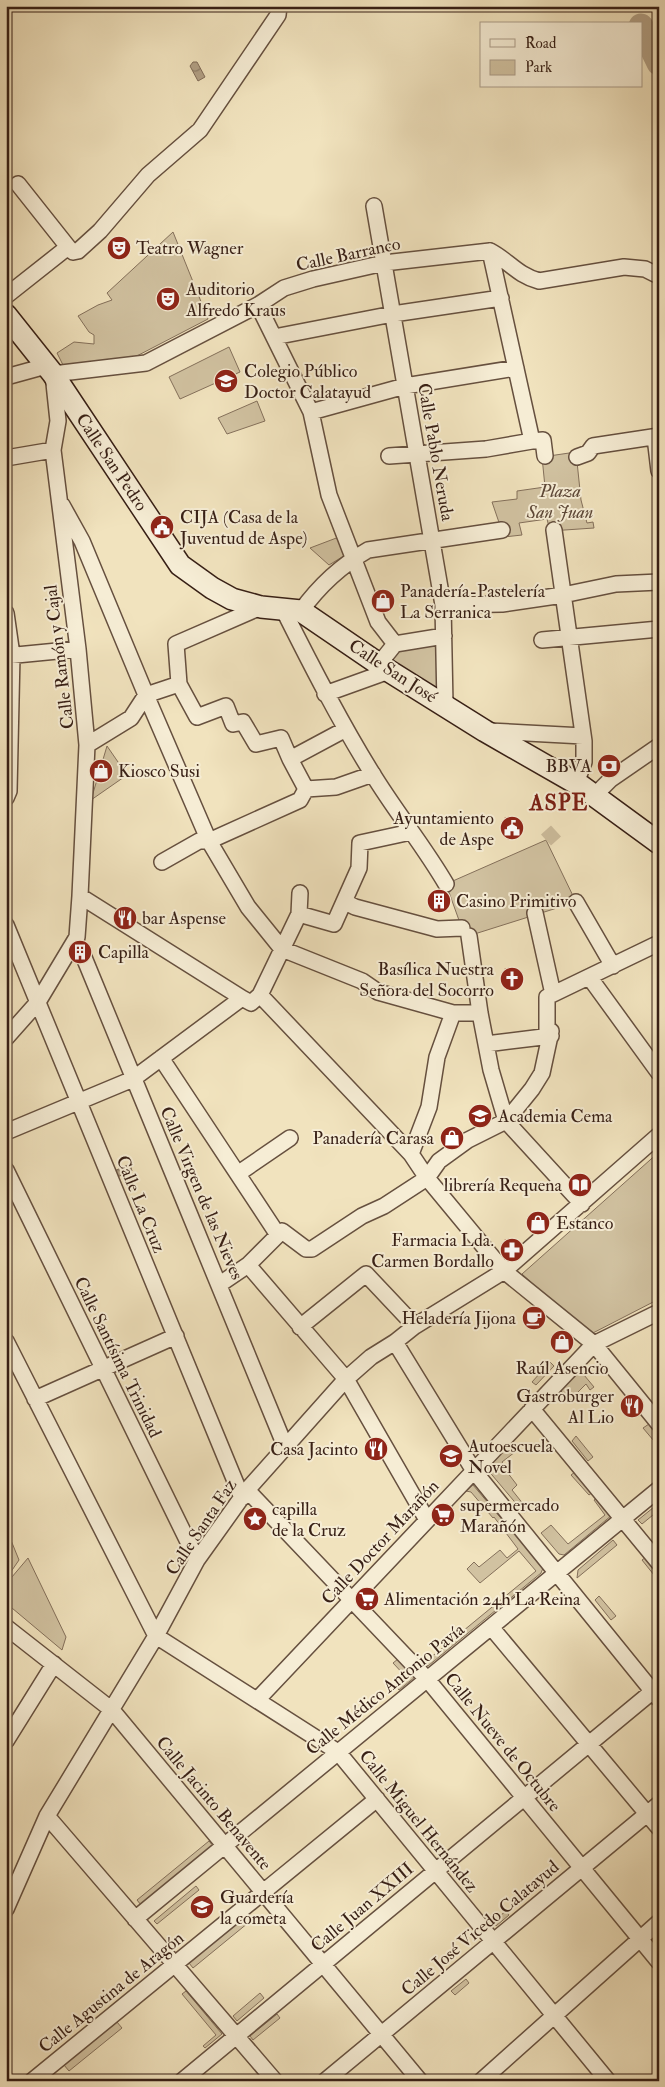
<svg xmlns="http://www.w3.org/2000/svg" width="665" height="2087" font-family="'IM FELL Double Pica',serif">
<defs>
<pattern id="water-waves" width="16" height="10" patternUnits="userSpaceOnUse" patternTransform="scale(1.25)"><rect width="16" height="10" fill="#b2a085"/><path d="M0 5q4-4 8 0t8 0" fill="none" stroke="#92826c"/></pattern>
</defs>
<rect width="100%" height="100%" fill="#f1e3be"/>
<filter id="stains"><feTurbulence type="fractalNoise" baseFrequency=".004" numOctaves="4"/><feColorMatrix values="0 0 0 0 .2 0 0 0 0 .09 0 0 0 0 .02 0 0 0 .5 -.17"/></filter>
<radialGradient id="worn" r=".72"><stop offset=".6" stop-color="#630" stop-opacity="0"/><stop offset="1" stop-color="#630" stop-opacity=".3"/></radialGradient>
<path fill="#d1c2a1" stroke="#84705b" d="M173,232L208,319L131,359L64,367L57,353L74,342L94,344V335L89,332L78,316L98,305L112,300L107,293Z
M229,347L240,372L180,399L169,377Z
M257,401L265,421L227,434L218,418Z
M576,452L581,500L587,523L593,522L594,528L550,531L547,519L519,523L522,535L504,537L492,502L517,499V491L545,487L542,457Z
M339,537L347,554L329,565L310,548Z
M438,642L437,689L388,660L396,648Z
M107,746L127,775L91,800Z
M546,840L576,902L465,937L446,884Z
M659,1152V1299L589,1335L522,1274Z
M550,1362L554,1366L536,1385L532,1382Z
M579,1369L594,1387L590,1390L586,1384L570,1400L560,1390Z
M649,1424L659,1436L654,1441L643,1428Z
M576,1436L593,1457L588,1461L572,1441Z
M510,1444L515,1452L502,1462L508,1470L507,1472L517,1485L512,1490L528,1510L524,1513L487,1469Z
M575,1472L593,1492L589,1495L571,1475Z
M473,1485L543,1568L541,1573L428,1666L424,1663L536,1571L519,1551L480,1583L467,1569L474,1562L479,1567L500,1550L507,1558L518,1549L494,1517L493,1518L471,1492L466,1491Z
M597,1498L612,1515L564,1555L559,1554L541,1533L551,1525L568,1544L605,1515L594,1500Z
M659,1503V1510L642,1524L638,1520Z
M6,1528L19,1560L6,1579Z
M613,1540L617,1545L577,1578L578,1570Z
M646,1557L659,1572L658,1580L642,1560Z
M28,1558L66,1637L62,1650L6,1603V1584Z
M599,1596L616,1616L611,1620L595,1600Z
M398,1659L415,1677L399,1690L396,1687L407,1678L393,1663Z
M209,1841L213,1846L141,1905L137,1900Z
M196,1886L199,1890L157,1924L154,1921Z
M506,1911L509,1915L496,1926L492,1922Z
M244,1918L248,1923L193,1968L189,1963Z
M466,1979L469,1983L455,1995L451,1991Z
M186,1991L222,2034L205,2048L203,2046L216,2035L182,1994Z
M260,1993L264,1998L237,2021L233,2016Z
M277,2014L280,2018L253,2040L250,2036Z
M117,2022L122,2028L69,2071L64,2065Z"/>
<path fill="url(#water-waves)" stroke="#816c58" d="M193,62H197L205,77L198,81L190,66Z
M130,1164L132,1171L117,1177L114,1171Z"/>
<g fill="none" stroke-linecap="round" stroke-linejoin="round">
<path stroke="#b2a085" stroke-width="25" d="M641,26L659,63"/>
<path stroke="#ccbc9c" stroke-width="15" stroke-dasharray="15 8" stroke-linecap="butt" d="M546,840L556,831"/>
<g stroke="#66503f" stroke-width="18">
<path id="street" d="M374,206L443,605L445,705
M68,247L73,252L78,251L100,231L148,175L200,130L278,15L279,6
M490,251L532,441L543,440L545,456
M6,296L68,247L18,184
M258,305L311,412L329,495L378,622L395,644
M274,337L393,314L501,298
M6,377L46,366
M311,412L405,386L516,368
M655,437L659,471
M389,456L486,449L532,441
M577,457L588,453L593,446L659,436
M6,458L53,450
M62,505L82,541L146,695L209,841L248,907L282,949L362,981L378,992L453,1013H480
M554,530L584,741V762L576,783
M443,605L502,604L563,595L616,584L659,582
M283,609C311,665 339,720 372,773C395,811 424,846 446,884
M301,611C319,586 342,565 368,550L502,530
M6,613L12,655L9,791L6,798
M542,640L659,629
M6,656L78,649
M379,664L395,644L444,636
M179,684L197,717L226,706L233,724L243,722L256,744L281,738L290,759L346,729
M325,694L389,671
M489,731L583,736
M87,745L131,718L146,695L179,684L176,644L261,607
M306,789L336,787L373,774
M595,795L611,779L659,746
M162,862L199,841H209L300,800L306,789L290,759
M80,896L242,998
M345,902L355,907L437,929L462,928
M576,902L613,966
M535,913L553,994
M299,914L334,924L359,868L360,843L411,832
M6,925L242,1498
M469,936L480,1013L491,1070L506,1121L582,1204
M83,955C149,1119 219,1282 285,1446
M590,978L659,1073
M6,1038L38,1002L77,937L80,896L87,745L78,649L53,450L58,421L53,374L146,363L258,305L284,288L313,279L384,263L490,251C509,261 517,275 539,281L624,267L645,269L659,276
M486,1044L551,1036
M161,1058L278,1235
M6,1132L133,1079L242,998L251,1003L260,995L299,914L300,893
M659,1135L504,1271L594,1344L659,1312
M411,1154L429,1107L437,1057L453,1013
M6,1170L197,1560
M239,1173L290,1138
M248,1265L346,1379L427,1520
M220,1284L248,1265L282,1231L306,1249H312L362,1216L384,1206L427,1178L439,1161L468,1140L506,1121L532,1089L542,1073L551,1031H547V997L659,943
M300,1327L366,1274L415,1326
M6,1341L156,1636L338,1752L608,2081
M395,1342L474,1471L658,1698
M35,1399L176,1336
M532,1409L659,1563
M247,1490L427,1679L659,1962
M6,1627L112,1710L420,2081
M491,1627L659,1828
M257,1700L594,1344L659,1424
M6,1741L54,1664
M47,1816L275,2081
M6,1909L47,1816L156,1636L197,1560L247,1490L346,1379L371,1357L395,1342L415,1326L504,1271L427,1178L411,1154L260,995
M135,1919L659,1489
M32,2081L377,1799
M182,2081L659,1686
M325,2081L659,1804
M481,2081L659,1922"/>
</g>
<g stroke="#371f15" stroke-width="24">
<path id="secondary" d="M6,315L53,374L180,565L212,588L232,599L261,607L301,611L389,671L485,731L581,786L659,843"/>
</g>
<use href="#street" stroke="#f6edd5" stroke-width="15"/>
<use href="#secondary" stroke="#f6edd5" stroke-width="21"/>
</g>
<defs>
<g id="theatre-disc" transform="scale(1.25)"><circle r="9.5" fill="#8f2418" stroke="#f6edd5"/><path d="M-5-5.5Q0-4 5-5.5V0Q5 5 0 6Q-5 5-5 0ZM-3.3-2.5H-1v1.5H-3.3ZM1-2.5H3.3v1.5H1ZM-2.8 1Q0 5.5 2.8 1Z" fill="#fff"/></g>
<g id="school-disc" transform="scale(1.25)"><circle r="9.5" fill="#8f2418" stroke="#f6edd5"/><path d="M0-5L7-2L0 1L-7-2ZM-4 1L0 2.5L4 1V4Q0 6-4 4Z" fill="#fff"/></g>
<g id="civic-disc" transform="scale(1.25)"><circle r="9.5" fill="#8f2418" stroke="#f6edd5"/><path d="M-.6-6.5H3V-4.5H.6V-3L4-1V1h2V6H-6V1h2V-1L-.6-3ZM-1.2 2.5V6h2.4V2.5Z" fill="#fff"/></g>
<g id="shop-disc" transform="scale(1.25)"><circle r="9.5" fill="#8f2418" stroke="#f6edd5"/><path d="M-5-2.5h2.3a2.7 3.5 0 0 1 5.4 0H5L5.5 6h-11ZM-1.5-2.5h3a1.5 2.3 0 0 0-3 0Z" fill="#fff"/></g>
<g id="bank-disc" transform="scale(1.25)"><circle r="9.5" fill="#8f2418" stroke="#f6edd5"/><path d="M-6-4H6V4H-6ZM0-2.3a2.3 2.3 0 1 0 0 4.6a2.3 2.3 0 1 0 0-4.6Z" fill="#fff"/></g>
<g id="building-disc" transform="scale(1.25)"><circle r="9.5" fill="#8f2418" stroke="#f6edd5"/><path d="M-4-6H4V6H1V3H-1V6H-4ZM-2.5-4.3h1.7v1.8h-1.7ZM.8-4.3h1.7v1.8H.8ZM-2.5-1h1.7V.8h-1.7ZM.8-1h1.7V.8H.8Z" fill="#fff"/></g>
<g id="restaurant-disc" transform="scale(1.25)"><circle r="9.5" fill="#8f2418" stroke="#f6edd5"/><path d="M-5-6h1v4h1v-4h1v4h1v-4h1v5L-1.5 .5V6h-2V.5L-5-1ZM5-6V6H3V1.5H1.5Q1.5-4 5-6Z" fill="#fff"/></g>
<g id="church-disc" transform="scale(1.25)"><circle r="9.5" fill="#8f2418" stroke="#f6edd5"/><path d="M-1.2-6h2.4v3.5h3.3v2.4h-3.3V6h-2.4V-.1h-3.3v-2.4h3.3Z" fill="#fff"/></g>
<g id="university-disc" transform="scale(1.25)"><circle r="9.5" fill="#8f2418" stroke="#f6edd5"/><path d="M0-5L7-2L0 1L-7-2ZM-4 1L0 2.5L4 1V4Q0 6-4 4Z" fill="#fff"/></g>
<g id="library-disc" transform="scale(1.25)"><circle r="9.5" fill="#8f2418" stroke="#f6edd5"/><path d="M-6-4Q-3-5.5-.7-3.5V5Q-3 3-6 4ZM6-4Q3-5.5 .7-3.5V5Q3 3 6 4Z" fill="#fff"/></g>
<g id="pharmacy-disc" transform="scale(1.25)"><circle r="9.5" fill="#8f2418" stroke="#f6edd5"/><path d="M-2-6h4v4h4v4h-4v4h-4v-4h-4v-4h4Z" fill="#fff"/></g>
<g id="cafe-disc" transform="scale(1.25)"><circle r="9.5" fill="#8f2418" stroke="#f6edd5"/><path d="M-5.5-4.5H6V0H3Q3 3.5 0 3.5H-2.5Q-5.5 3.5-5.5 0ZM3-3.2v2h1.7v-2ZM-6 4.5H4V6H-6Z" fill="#fff"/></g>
<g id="supermarket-disc" transform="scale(1.25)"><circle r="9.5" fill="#8f2418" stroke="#f6edd5"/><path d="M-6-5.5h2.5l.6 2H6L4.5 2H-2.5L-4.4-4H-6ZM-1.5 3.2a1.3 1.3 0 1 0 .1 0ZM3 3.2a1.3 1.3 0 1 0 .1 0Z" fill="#fff"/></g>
<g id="sight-disc" transform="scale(1.25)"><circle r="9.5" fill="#8f2418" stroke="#f6edd5"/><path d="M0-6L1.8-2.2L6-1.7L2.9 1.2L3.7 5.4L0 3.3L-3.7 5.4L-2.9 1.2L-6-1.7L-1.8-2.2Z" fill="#fff"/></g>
</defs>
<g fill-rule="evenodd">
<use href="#theatre-disc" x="119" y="248"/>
<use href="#theatre-disc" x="168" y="299"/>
<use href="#school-disc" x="226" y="381"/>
<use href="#civic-disc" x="162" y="527"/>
<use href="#shop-disc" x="383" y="601"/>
<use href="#bank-disc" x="609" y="766"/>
<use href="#shop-disc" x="101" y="771"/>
<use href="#civic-disc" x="512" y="828"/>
<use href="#building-disc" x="439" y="901"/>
<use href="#restaurant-disc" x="125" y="918"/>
<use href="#building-disc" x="80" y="952"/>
<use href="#church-disc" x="512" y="979"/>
<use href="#university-disc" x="480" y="1116"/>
<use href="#shop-disc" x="452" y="1138"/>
<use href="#library-disc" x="580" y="1185"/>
<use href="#shop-disc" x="538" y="1223"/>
<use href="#pharmacy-disc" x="512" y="1250"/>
<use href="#cafe-disc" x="534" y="1318"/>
<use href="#shop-disc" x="562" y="1342"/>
<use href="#restaurant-disc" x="632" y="1406"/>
<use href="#restaurant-disc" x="376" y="1449"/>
<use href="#school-disc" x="451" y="1456"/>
<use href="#supermarket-disc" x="443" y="1515"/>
<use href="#sight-disc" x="255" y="1519"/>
<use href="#supermarket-disc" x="367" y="1599"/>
<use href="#school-disc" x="202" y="1907"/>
</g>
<g text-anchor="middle" stroke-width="4" stroke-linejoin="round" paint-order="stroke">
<g font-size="18" fill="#371f15" stroke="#f6edd5" text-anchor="start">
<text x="136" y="254">Teatro Wagner</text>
<text x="186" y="295">Auditorio<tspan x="186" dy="21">Alfredo Kraus</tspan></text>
<text x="244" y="377">Colegio Público<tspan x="244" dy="21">Doctor Calatayud</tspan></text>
<text x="180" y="523">CIJA (Casa de la<tspan x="180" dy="21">Juventud de Aspe)</tspan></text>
<text x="400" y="597">Panadería-Pastelería<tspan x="400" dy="21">La Serranica</tspan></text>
<text x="592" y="772" text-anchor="end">BBVA</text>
<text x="118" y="777">Kiosco Susi</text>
<text x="494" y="824" text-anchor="end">Ayuntamiento<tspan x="494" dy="21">de Aspe</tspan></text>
<text x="456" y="907">Casino Primitivo</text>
<text x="142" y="924">bar Aspense</text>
<text x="98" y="958">Capilla</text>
<text x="494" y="975" text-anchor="end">Basílica Nuestra<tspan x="494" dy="21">Señora del Socorro</tspan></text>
<text x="498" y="1122">Academia Cema</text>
<text x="434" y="1144" text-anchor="end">Panadería Carasa</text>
<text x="562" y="1191" text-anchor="end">librería Requena</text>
<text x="556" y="1229">Estanco</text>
<text x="494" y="1246" text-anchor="end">Farmacia Lda.<tspan x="494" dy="21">Carmen Bordallo</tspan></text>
<text x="516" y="1324" text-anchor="end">Heladería Jijona</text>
<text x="562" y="1374" text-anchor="middle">Raúl Asencio</text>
<text x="614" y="1402" text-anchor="end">Gastroburger<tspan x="614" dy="21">Al Lio</tspan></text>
<text x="468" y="1452">Autoescuela<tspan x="468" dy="21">Novel</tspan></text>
<text x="358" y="1455" text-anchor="end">Casa Jacinto</text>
<text x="460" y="1511">supermercado<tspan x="460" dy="21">Marañón</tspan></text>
<text x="272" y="1515">capilla<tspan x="272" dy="21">de la Cruz</tspan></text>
<text x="384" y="1605">Alimentación 24h La Reina</text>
<text x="220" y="1903">Guardería<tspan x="220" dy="21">la cometa</tspan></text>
</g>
<g font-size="18" fill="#371f15" stroke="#f6edd5">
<text transform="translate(348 254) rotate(-12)" y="6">Calle Barranco</text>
<text transform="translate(436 452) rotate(80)" y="6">Calle Pablo Neruda</text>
<text transform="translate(112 462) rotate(56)" y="6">Calle San Pedro</text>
<text transform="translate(59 657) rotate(-97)" y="6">Calle Ramón y Cajal</text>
<text transform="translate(393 671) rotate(33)" y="6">Calle San José</text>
<text transform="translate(202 1193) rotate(67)" y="6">Calle Virgen de las Nieves</text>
<text transform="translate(141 1204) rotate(68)" y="6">Calle La Cruz</text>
<text transform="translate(118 1357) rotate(64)" y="6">Calle Santísima Trinidad</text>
<text transform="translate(201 1527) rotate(-56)" y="6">Calle Santa Faz</text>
<text transform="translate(380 1542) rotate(-47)" y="6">Calle Doctor Marañón</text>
<text transform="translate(385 1689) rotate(-39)" y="6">Calle Médico Antonio Pavía</text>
<text transform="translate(503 1742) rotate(51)" y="6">Calle Nueve de Octubre</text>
<text transform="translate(214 1803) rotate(50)" y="6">Calle Jacinto Benavente</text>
<text transform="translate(419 1821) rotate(51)" y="6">Calle Miguel Hernández</text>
<text transform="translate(362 1907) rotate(-40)" y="6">Calle Juan XXIII</text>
<text transform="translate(480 1928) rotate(-40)" y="6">Calle José Vicedo Calatayud</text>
<text transform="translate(111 1992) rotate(-39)" y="6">Calle Agustina de Aragón</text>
</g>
<g font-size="18" font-style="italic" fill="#5e4838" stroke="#f6edd5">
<text x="560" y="497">Plaza<tspan x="560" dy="21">San Juan</tspan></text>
</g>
<g font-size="22" font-weight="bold" letter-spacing="1" fill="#7a1f14" stroke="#f6edd5">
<text x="559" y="810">ASPE</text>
</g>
</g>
<rect width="665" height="2087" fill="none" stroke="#f1e3be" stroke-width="25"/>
<rect x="8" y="8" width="650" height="2072" fill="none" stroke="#371f15" stroke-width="2.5"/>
<rect x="12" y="12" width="640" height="2062" fill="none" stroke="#371f15"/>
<rect x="480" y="22" width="162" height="65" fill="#f6edd5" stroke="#aa9b88"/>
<rect x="490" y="39" width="25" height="8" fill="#f6edd5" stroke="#aa9b88"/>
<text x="525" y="48" font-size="15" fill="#371f15">Road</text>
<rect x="490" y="60" width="25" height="15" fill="#d1c2a1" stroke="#aa9b88"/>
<text x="525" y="72" font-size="15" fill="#371f15">Park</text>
<rect width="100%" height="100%" filter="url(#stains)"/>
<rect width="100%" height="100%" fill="url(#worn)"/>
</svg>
